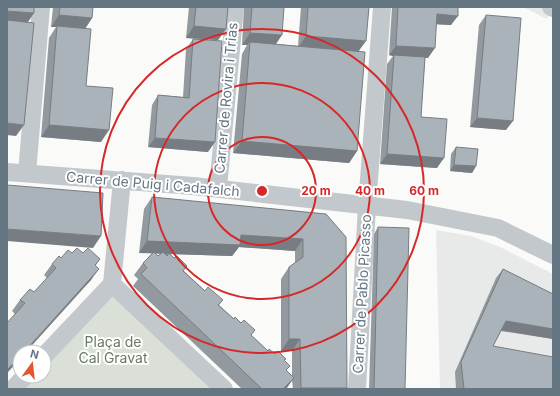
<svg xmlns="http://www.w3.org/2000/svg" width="560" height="396" font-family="Inter,sans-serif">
<rect width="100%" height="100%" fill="#fafaf8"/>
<path fill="#e8e9e9" d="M523,7H553L547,19Z
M436,230L471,236L502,248L553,274V389H440Z"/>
<path fill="#dadfd7" d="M112,294L212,389H22L34,376H44V366Z"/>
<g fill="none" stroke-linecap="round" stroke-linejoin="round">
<path stroke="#c3c8cc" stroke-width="18" d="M551,7L553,8
M7,172L193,186L407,210L498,228L553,255
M27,173L41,7
M218,188L235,7
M112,284L224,389
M44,356L112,284L122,180
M13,389L25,376
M357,389L367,206L382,7"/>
</g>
<path fill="#929a9f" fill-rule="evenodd" d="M53,7H93L92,18L85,29L86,86L101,142L41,137L49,38L56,27H51Z
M189,7H228L226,29L218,40L186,38Z
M244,7H284L276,44L298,46L301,7H369L359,51L357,151L349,163L233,153L242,54L247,45H242Z
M392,7H458L451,25L436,24L428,58H425L421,117L437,168L380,164L387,64L393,56L389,55Z
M486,15L506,130L470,127L479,25Z
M193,39L208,152L148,147L152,105L158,95L183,97L186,49Z
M456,147L476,166L472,173L450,171L451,154Z
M152,197L326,214L347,389H293L292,380L286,389H242L133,286L138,279L134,275L143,263L152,253H139L144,209ZM239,247L295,251V263L289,267L281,279V351H292V377L287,371L284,361L275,354L268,351L251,335L255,330L234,319L219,305L223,300L205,291L184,271L170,254L232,256ZM155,253L161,254L158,256Z
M378,227L405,389H369L374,234Z
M72,253H83L100,259L96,265L91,280L20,352V359L7,373V323L15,314L12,311L20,300L34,292L47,278L44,275L52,264L61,258Z
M503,269L553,294V339L501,331L493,346L553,389H456L455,372L496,278Z"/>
<path fill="#777d82" d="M7,11L34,13L26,25L7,23Z
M437,14L458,16L451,25L430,24Z
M59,15L92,18L84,30L57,26L56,27H51Z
M194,26L226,29L218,40L186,38Z
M250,33L282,35L274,47L250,42L247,45H242Z
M306,36L366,41L358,52L298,48Z
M396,46L435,48L428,58L393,56L394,55L393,56L389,55Z
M477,118L513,121L506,130L470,127Z
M7,123L24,125L16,136L7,135Z
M49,125L109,130L101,142L41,137Z
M155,138L215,142L208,152L148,147Z
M242,141L357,151L349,163L233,153Z
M387,154L444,158L437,168L380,164Z
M454,165L476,166L472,173L450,171Z
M7,229L101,236L93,248L7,241Z
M241,235L303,239L295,251L239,247L232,256L139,253L147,241Z
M99,269L91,280L26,352H24Z
M506,321L553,329V339L499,330Z
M289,339H300L292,351H281Z
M20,356V359L7,373V370Z
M294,378L286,389H283Z
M301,388H347V389H300Z"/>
<path fill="#aab3b9" stroke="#777d82" d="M7,7H34V13L7,11Z
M60,7H93L92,18L59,15Z
M196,7H228L226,29L194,26Z
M252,7H284L282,35L250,33Z
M308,7H369L366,41L306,36Z
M398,7H458V16L437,14L435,48L396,46Z
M486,15L521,18L513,121L477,118Z
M7,20L34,23L24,125L7,123Z
M57,26L91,29L86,86L113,88L109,130L49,125Z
M193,39L222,41L215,142L155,138L158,95L189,98Z
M250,42L365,52L357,151L242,141Z
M394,55L425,57L421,117L447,119L444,158L387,154Z
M456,147L478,149L476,166L454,165Z
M7,185L103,193L101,236L7,229Z
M152,197L326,214L346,237L347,388H301L300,339H289V267L303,257V239L241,235L240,245L147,241Z
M378,227L409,228L405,389H374Z
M77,248L83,253L88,248L100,259L95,265L99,269L24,352H20V356L7,370V323L25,303L20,300L30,289L34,292L56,268L52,264L59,256L61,258L68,250L72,253Z
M154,252L158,256L163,252L167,256L169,253L174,258L177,256L187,266L183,271L205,291L208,287L223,300L218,305L234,319L235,317L241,323L244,320L255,330L251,335L268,351L269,349L275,354L278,351L286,359L284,360L290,366L286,370L294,378L283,389H281L280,388L279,389H262L141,274L147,268L143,263Z
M503,269L553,294V329L506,321L493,346L553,357V389H464L461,362Z"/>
<g fill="none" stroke="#d62828" stroke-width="2">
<circle cx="262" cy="191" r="54"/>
<circle cx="262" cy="191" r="108"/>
<circle cx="262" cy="191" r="162"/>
</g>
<g text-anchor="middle" stroke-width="4" stroke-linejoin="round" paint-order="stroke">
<g font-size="14" fill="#657683" stroke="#fff">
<text transform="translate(226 98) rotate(-85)" y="5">Carrer de Rovira i Trias</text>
<text transform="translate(153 184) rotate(5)" y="5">Carrer de Puig i Cadafalch</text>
<text transform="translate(362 294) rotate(-87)" y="5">Carrer de Pablo Picasso</text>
</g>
<g font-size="14" fill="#687a64" stroke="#fff">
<text x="113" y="347">Plaça de<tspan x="113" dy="16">Cal Gravat</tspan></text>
</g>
</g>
<circle cx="262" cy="191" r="6" fill="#d62828" stroke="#fff" stroke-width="2"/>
<g font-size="12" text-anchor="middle" font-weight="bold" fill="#d62828" stroke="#fff" stroke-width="4" stroke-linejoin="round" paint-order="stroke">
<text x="316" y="195">20 m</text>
<text x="370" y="195">40 m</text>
<text x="424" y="195">60 m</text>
</g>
<rect width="560" height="396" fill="none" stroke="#657683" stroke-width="16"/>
<g transform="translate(32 364) rotate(15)"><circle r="19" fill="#ffffff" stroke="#c1c8cd"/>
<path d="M0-3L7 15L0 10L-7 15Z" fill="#e4572e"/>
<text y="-6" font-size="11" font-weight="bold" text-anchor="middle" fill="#657683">N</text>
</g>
</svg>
